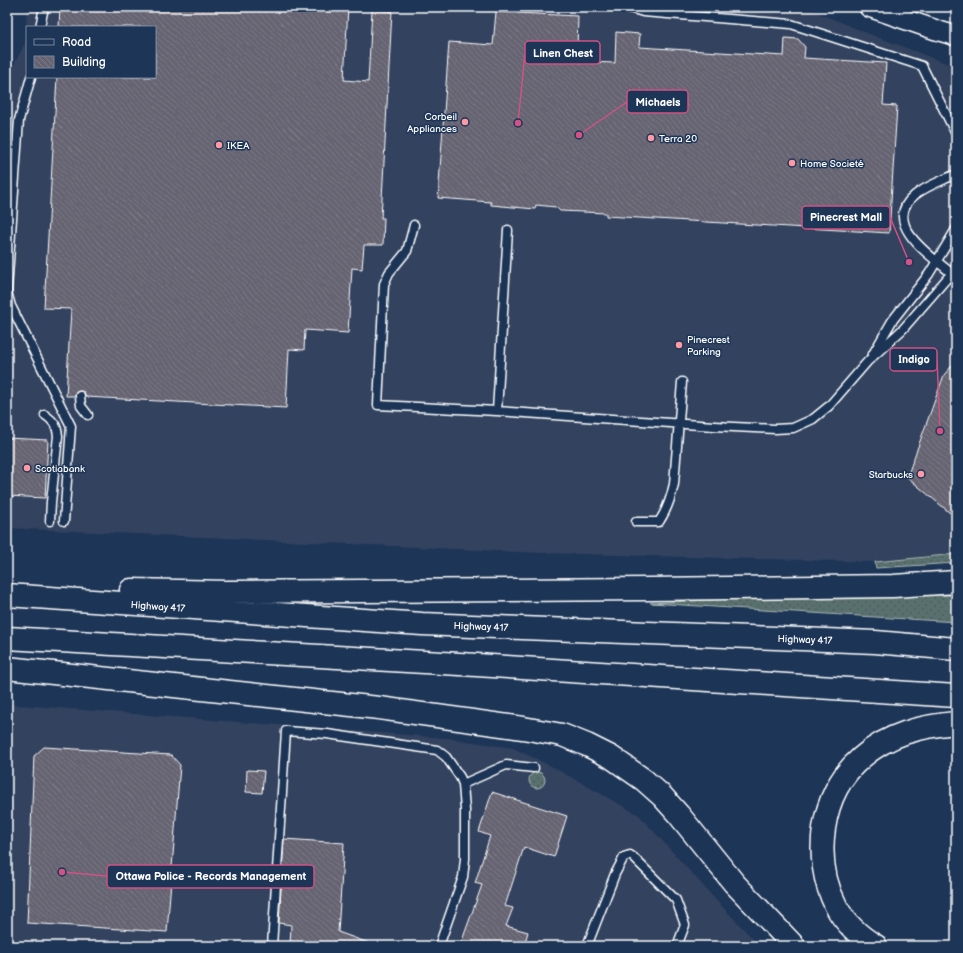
<svg xmlns="http://www.w3.org/2000/svg" width="963" height="953" font-family="'Balsamiq Sans',sans-serif">
<defs>
<pattern id="grass-dots" width="8" height="8" patternUnits="userSpaceOnUse"><rect width="8" height="8" fill="#58716e"/><path d="M2 2h.1M6 6h.1" fill="none" stroke="#505958" stroke-width="1.8" stroke-linecap="round"/></pattern>
<pattern id="building-back-hatch" width="6" height="6" patternUnits="userSpaceOnUse"><rect width="6" height="6" fill="#666372"/><path d="M-1 5l2 2M0 0l6 6M5-1l2 2" fill="none" stroke="#7d7a87"/></pattern>
</defs>
<rect width="100%" height="100%" fill="#1d3557"/>
<filter id="ink" filterUnits="userSpaceOnUse"><feTurbulence type="fractalNoise" baseFrequency=".025" numOctaves="2"/><feDisplacementMap in="SourceGraphic" scale="8" xChannelSelector="R" yChannelSelector="G"/><feConvolveMatrix kernelMatrix="1 2 1 2 8 2 1 2 1" color-interpolation-filters="sRGB"/></filter>
<g filter="url(#ink)">
<path fill="#33435f" fill-rule="evenodd" d="M27,7H804L867,33L956,67V554L875,562L542,553L7,528V78L25,43ZM27,27H155V77H27Z
M7,704L447,738L513,748L549,765L639,815L715,899L760,946H7Z"/>
<path fill="url(#grass-dots)" stroke="#acb8b6" d="M956,554V563L876,568L875,562Z
M956,595V622L650,603L772,597Z
M529 780a8 8 0 1 1 16 0a8 8 0 1 1-16 0Z"/>
<path fill="url(#building-back-hatch)" stroke="#fff" d="M60,7H348L344,80L368,82L372,10L392,11L381,218H384L383,245H364L362,269L352,268L348,333L305,330L304,350L289,349L286,408L86,397L84,392L80,391L76,392L75,396H66L71,309L44,308L57,77H155V27H59Z
M496,12L578,16L577,50L588,62L615,63L616,32L640,34L639,47L784,56L785,38L798,39L805,47L804,58L886,63L883,105L897,106L889,233L606,216V213L560,211L556,207L536,205L535,209L491,205V202L438,198L449,42L493,45Z
M956,361V518L907,477L944,375Z
M7,438L48,440L45,498L7,496Z
M44,747L171,755L180,765L167,932L27,923L34,756Z
M247,770L264,771L262,793L246,792Z
M492,792L567,816L554,857L524,847L505,906L513,908L506,926L528,932L524,946H460L482,885L475,883L490,836L479,832Z
M284,839L344,843L338,932L374,945V946H290L291,925L279,923Z"/>
<g fill="none" stroke-linecap="round" stroke-linejoin="round">
<g stroke="#fff" stroke-width="11">
<path id="service" d="M626,7L643,12L791,24L922,66L956,134
M40,27L44,7
M414,225L407,251L389,273L384,284L378,405L497,411L714,426L775,429L793,428L813,419L829,406L868,361L903,329L956,268
M955,276C934,258 879,224 915,195C926,186 944,180 956,174
M7,290L19,120L31,77
M7,292L11,306L71,426L64,521
M873,354L892,321L929,274L956,229
M80,396L81,406L88,415
M497,411L508,230
M45,415C54,421 57,426 58,436L51,502L50,521
M636,522H659C667,510 671,498 674,484L682,382
M463,784L506,765L534,768
M272,946L286,731L327,734L437,750L446,757L460,777L463,784L465,810V859L463,877L439,946
M587,946L615,874L624,857L630,855L633,857L676,900L685,925L677,946"/>
</g>
<g stroke="#fff" stroke-width="22">
<path id="tertiary" d="M869,7L936,30L956,36"/>
</g>
<g stroke="#fff" stroke-width="25">
<path id="motorway" d="M131,590L227,592L650,589L893,586L956,582
M7,595L422,624L875,642L956,649
M7,638L477,665L956,696
M7,668L379,708L523,728L562,735L587,745L611,757L644,780L662,796L679,815L734,883L794,946
M876,946C860,937 844,922 836,906C812,859 820,793 861,758C888,734 921,726 956,723"/>
</g>
<use href="#service" stroke="#1d3557" stroke-width="8"/>
<use href="#tertiary" stroke="#1d3557" stroke-width="19"/>
<use href="#motorway" stroke="#1d3557" stroke-width="22"/>
</g>
</g>
<g fill="#ff9aa2" stroke="#1d3557" stroke-width="1.5">
<circle cx="465" cy="122" r="4"/>
<circle cx="651" cy="138" r="4"/>
<circle cx="219" cy="145" r="4"/>
<circle cx="792" cy="163" r="4"/>
<circle cx="679" cy="345" r="4"/>
<circle cx="27" cy="468" r="4"/>
<circle cx="921" cy="474" r="4"/>
</g>
<g text-anchor="middle" stroke-width="3" stroke-linejoin="round" paint-order="stroke">
<g font-size="10" fill="#fff" stroke="#1d3557" text-anchor="start">
<text x="457" y="120" text-anchor="end">Corbeil<tspan x="457" dy="12">Appliances</tspan></text>
<text x="659" y="142">Terra 20</text>
<text x="227" y="149">IKEA</text>
<text x="800" y="167">Home Societé</text>
<text x="687" y="343">Pinecrest<tspan x="687" dy="12">Parking</tspan></text>
<text x="35" y="472">Scotiabank</text>
<text x="913" y="478" text-anchor="end">Starbucks</text>
</g>
<g font-size="10" fill="#fff" stroke="#1d3557">
<text transform="translate(158 606) rotate(4)" y="4">Highway 417</text>
<text transform="translate(481 626) rotate(2)" y="4">Highway 417</text>
<text transform="translate(805 639) rotate(2)" y="4">Highway 417</text>
</g>
</g>
<path fill="none" stroke="#d15284" stroke-width="1.5" d="M518 123L525 53M579 135L627 102M909 262L890 217M940 431L937 359M62 872L107 876"/>
<g fill="#d15284" stroke="#1d3557" stroke-width="1.5">
<circle cx="518" cy="123" r="4"/>
<circle cx="579" cy="135" r="4"/>
<circle cx="909" cy="262" r="4"/>
<circle cx="940" cy="431" r="4"/>
<circle cx="62" cy="872" r="4"/>
</g>
<g fill="#1d3557" stroke="#d15284" stroke-width="1.5">
<rect x="525" y="41" width="75" height="23" rx="4"/>
<rect x="627" y="90" width="61" height="23" rx="4"/>
<rect x="802" y="206" width="88" height="23" rx="4"/>
<rect x="890" y="348" width="47" height="23" rx="4"/>
<rect x="107" y="865" width="207" height="23" rx="4"/>
</g>
<g font-size="11" text-anchor="middle" font-weight="bold" fill="#fff">
<text x="563" y="57">Linen Chest</text>
<text x="658" y="106">Michaels</text>
<text x="846" y="221">Pinecrest Mall</text>
<text x="914" y="363">Indigo</text>
<text x="211" y="880">Ottawa Police - Records Management</text>
</g>
<rect width="963" height="953" fill="none" stroke="#1d3557" stroke-width="24"/>
<rect x="12" y="12" width="939" height="929" fill="none" stroke="#fff" stroke-width="1.5" filter="url(#ink)"/>
<rect x="26" y="26" width="130" height="52" fill="#1d3557" stroke="#77869a"/>
<rect x="34" y="39" width="20" height="6" fill="#1d3557" stroke="#77869a"/>
<text x="62" y="46" font-size="12" fill="#ffffff">Road</text>
<rect x="34" y="56" width="20" height="12" fill="url(#building-back-hatch)" stroke="#77869a"/>
<text x="62" y="66" font-size="12" fill="#ffffff">Building</text>
</svg>
